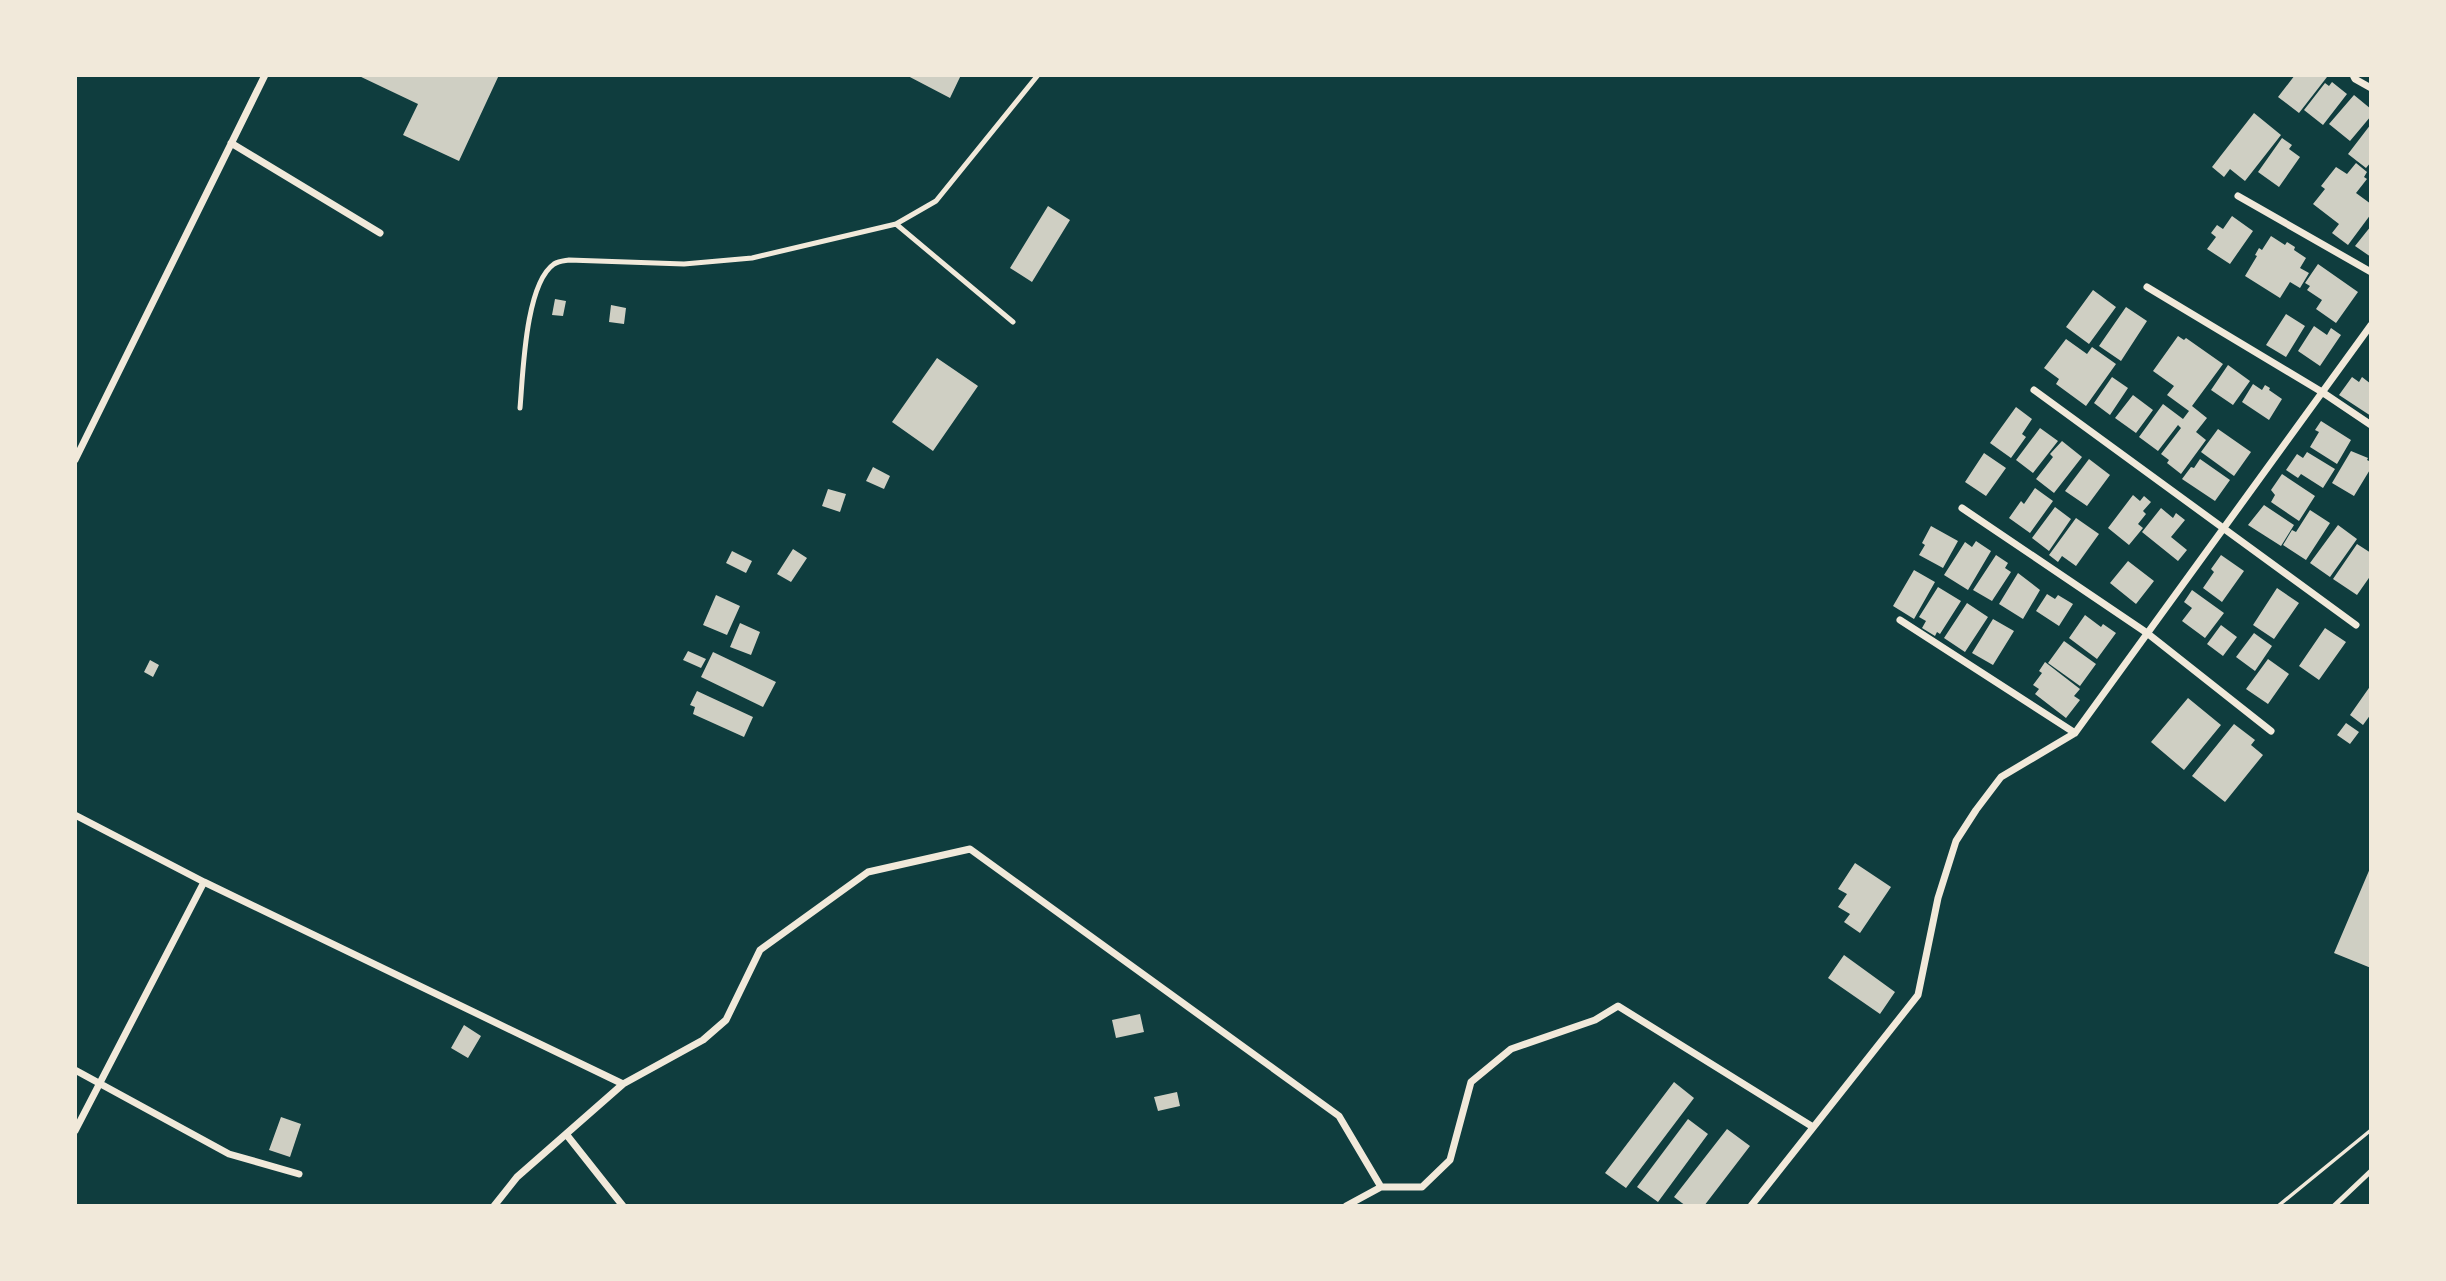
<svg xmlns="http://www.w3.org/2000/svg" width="2446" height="1281" font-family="Barlow,sans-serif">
<rect width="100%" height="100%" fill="#0f3d3e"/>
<path fill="#cfcfc3" d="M357,75H499L459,161L403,135L418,104Z
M906,75H961L950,98Z
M2295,75L2327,77L2299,113L2278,97Z
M2332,82L2347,94L2323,125L2304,110L2325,83L2329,86Z
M2354,95L2371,109V116L2350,141L2329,124Z
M2254,113L2281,135L2245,181L2230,169L2224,177L2212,167Z
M2371,124V162L2366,168L2348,154Z
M2282,138L2292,145L2289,149L2300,157L2279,187L2258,172Z
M2356,163L2367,172L2364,177L2367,179L2356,193L2371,204V214L2348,245L2332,233L2339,224L2313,204L2325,189L2321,186L2336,167L2347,174Z
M1048,206L1070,220L1032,282L1010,268Z
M2232,216L2253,231L2230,264L2207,249L2216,237L2211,233L2217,225L2223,229Z
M2371,226V257L2355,246Z
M2271,236L2285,245L2287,242L2295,247L2294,250L2306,258L2300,268L2309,273L2300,288L2290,282L2280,298L2245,276L2257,256L2255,255L2259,248L2262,250Z
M2318,264L2358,292L2336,323L2316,309L2322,300L2307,290L2310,286L2305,283Z
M2093,290L2116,307L2089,344L2066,327Z
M555,299L566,301L563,316L552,315Z
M611,305L626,308L624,324L609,322Z
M2126,307L2147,321L2121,361L2099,346Z
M2286,314L2305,326L2286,357L2266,345Z
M2314,326L2327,335L2331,328L2341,335L2320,366L2298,351Z
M2178,336L2184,340L2186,338L2223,364L2192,406L2207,418L2196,432L2206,440L2181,474L2167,463L2169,460L2161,454L2181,428L2178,425L2158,451L2139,437L2163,404L2183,419L2189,411L2167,395L2174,386L2153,371Z
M2066,339L2087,354L2092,347L2116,364L2086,406L2056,384L2059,379L2044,368Z
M937,358L978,386L933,451L892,422Z
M2228,365L2250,381L2233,405L2211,390Z
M2112,377L2128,388L2110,415L2094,403Z
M2352,377L2359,382L2362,377L2371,384V416L2339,395Z
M2253,384L2262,390L2265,385L2270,388L2269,390L2282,399L2269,420L2242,402Z
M2133,395L2153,410L2136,433L2115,418Z
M2016,407L2032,419L2022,434L2026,437L2011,458L1990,443Z
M2321,421L2351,440L2337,464L2310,447L2319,432L2315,430Z
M2040,428L2058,441L2033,473L2016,460Z
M2218,429L2251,452L2234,476L2201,452Z
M2062,441L2082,457L2054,493L2036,479L2053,457L2050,454Z
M2351,451L2368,458L2367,460L2371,462V468L2354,496L2332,483Z
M2307,452L2335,469L2323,488L2301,474L2298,478L2286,470L2297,454L2303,458Z
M1984,453L2006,468L1986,496L1965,482Z
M2089,459L2110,475L2087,506L2065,491Z
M2200,459L2230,480L2215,501L2182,479L2191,467L2194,468Z
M873,467L890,476L884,489L866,481Z
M2282,474L2315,496L2299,521L2271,502L2275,495L2271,490Z
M2035,488L2053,501L2030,533L2009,518L2021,501L2024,504Z
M828,489L846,494L840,512L822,506Z
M2133,495L2140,501L2144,496L2151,502L2143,511L2146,514L2138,524L2143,528L2129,545L2108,528Z
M2264,505L2294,525L2281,546L2248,525Z
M2055,507L2071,519L2049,551L2032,538Z
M2161,508L2173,518L2176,513L2185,520L2171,537L2187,550L2178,561L2142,532Z
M2310,510L2330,523L2306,560L2283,545L2292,530L2296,532Z
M2076,518L2099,534L2076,566L2062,556L2058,562L2049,555Z
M2338,525L2357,539L2330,577L2310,563Z
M1931,526L1958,541L1943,568L1919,555L1925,545L1922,543Z
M1976,541L1991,551L1968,590L1944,575L1965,542L1972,547Z
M2357,544L2371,553V575L2357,595L2333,579Z
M793,549L807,558L791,582L777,574Z
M732,551L752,561L746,573L726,563Z
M1996,555L2008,563L2005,568L2011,572L1992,601L1973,590Z
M2221,555L2244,571L2222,602L2203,588L2214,572L2211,569Z
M2128,561L2154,581L2136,604L2110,583Z
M1914,570L1935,582L1914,619L1893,606Z
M2018,573L2040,590L2023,619L1999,604Z
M1938,587L1961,601L1940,634L1937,632L1935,636L1922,628L1926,621L1919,617Z
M2277,588L2299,603L2274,639L2253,625Z
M2192,590L2224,613L2205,638L2182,621L2192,608L2184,602Z
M2047,594L2055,599L2058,595L2073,604L2059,626L2036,611Z
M716,595L740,606L727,635L703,625Z
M1967,603L1988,617L1965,652L1944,638Z
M2085,615L2101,627L2103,624L2116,633L2097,659L2069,638Z
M1993,619L2014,631L1993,665L1972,653Z
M740,623L760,632L751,655L730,647Z
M2221,625L2237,637L2223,656L2207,644Z
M2325,628L2346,642L2319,680L2299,666Z
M2254,633L2272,646L2255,671L2236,657Z
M2064,641L2096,664L2080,686L2048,663Z
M688,651L706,659L701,668L683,660Z
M713,652L776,682L763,707L701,677Z
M2268,659L2289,674L2268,704L2246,689Z
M150,660L159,665L153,677L144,672Z
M2045,662L2080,689L2074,696L2080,700L2066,718L2035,694L2039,689L2033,685L2042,673L2039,671Z
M2371,685V714L2363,725L2350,715Z
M697,691L753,717L744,737L693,714L695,707L690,705Z
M2188,698L2221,725L2184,770L2151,742Z
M2346,723L2359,732L2350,744L2337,735Z
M2234,724L2255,740L2251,745L2263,755L2225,802L2192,776Z
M1855,863L1891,887L1860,933L1844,922L1850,914L1838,907L1847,894L1838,889Z
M2371,866V968L2334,953Z
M1844,955L1895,992L1880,1014L1828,978Z
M1140,1014L1144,1032L1116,1038L1112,1020Z
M464,1025L481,1036L468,1058L451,1048Z
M1674,1082L1694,1098L1626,1188L1605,1173Z
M1177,1092L1180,1106L1158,1111L1154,1097Z
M281,1117L301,1124L290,1157L269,1150Z
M1688,1119L1708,1134L1658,1202L1637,1187Z
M1727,1129L1750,1146L1704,1206H1686L1674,1197Z"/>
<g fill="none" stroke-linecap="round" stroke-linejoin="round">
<path stroke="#f1e9da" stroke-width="3.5" d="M2278,1206L2371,1130"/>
<path stroke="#f1e9da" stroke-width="5" d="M896,224L1013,322
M520,408C523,375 525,284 554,264C559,261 563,261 569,260L684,264L752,258L896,224L936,201L1038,75
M2334,1206L2371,1171"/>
<path stroke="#f1e9da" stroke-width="7" d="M2353,75L2355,79L2371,88
M231,143L380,233
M2238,196L2371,272
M2147,287L2322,392L2371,425
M2034,390L2356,625
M75,460L265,75
M1962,508L2147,633L2271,731
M1900,620L2075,733
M75,815L204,882L623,1084
M75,1070L229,1154L299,1174
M75,1131L204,882
M566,1134L623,1206
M494,1206L517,1177L623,1084L703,1040L726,1020L760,950L868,872L970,849L1339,1116L1381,1187H1422L1450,1160L1471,1082L1511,1049L1595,1020L1618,1006L1813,1127
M1346,1206L1381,1187
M1751,1206L1918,995L1938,898L1956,841L1976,810L2001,777L2075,733L2371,325"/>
</g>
<rect width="2446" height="1281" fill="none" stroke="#f1e9da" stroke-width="154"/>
</svg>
